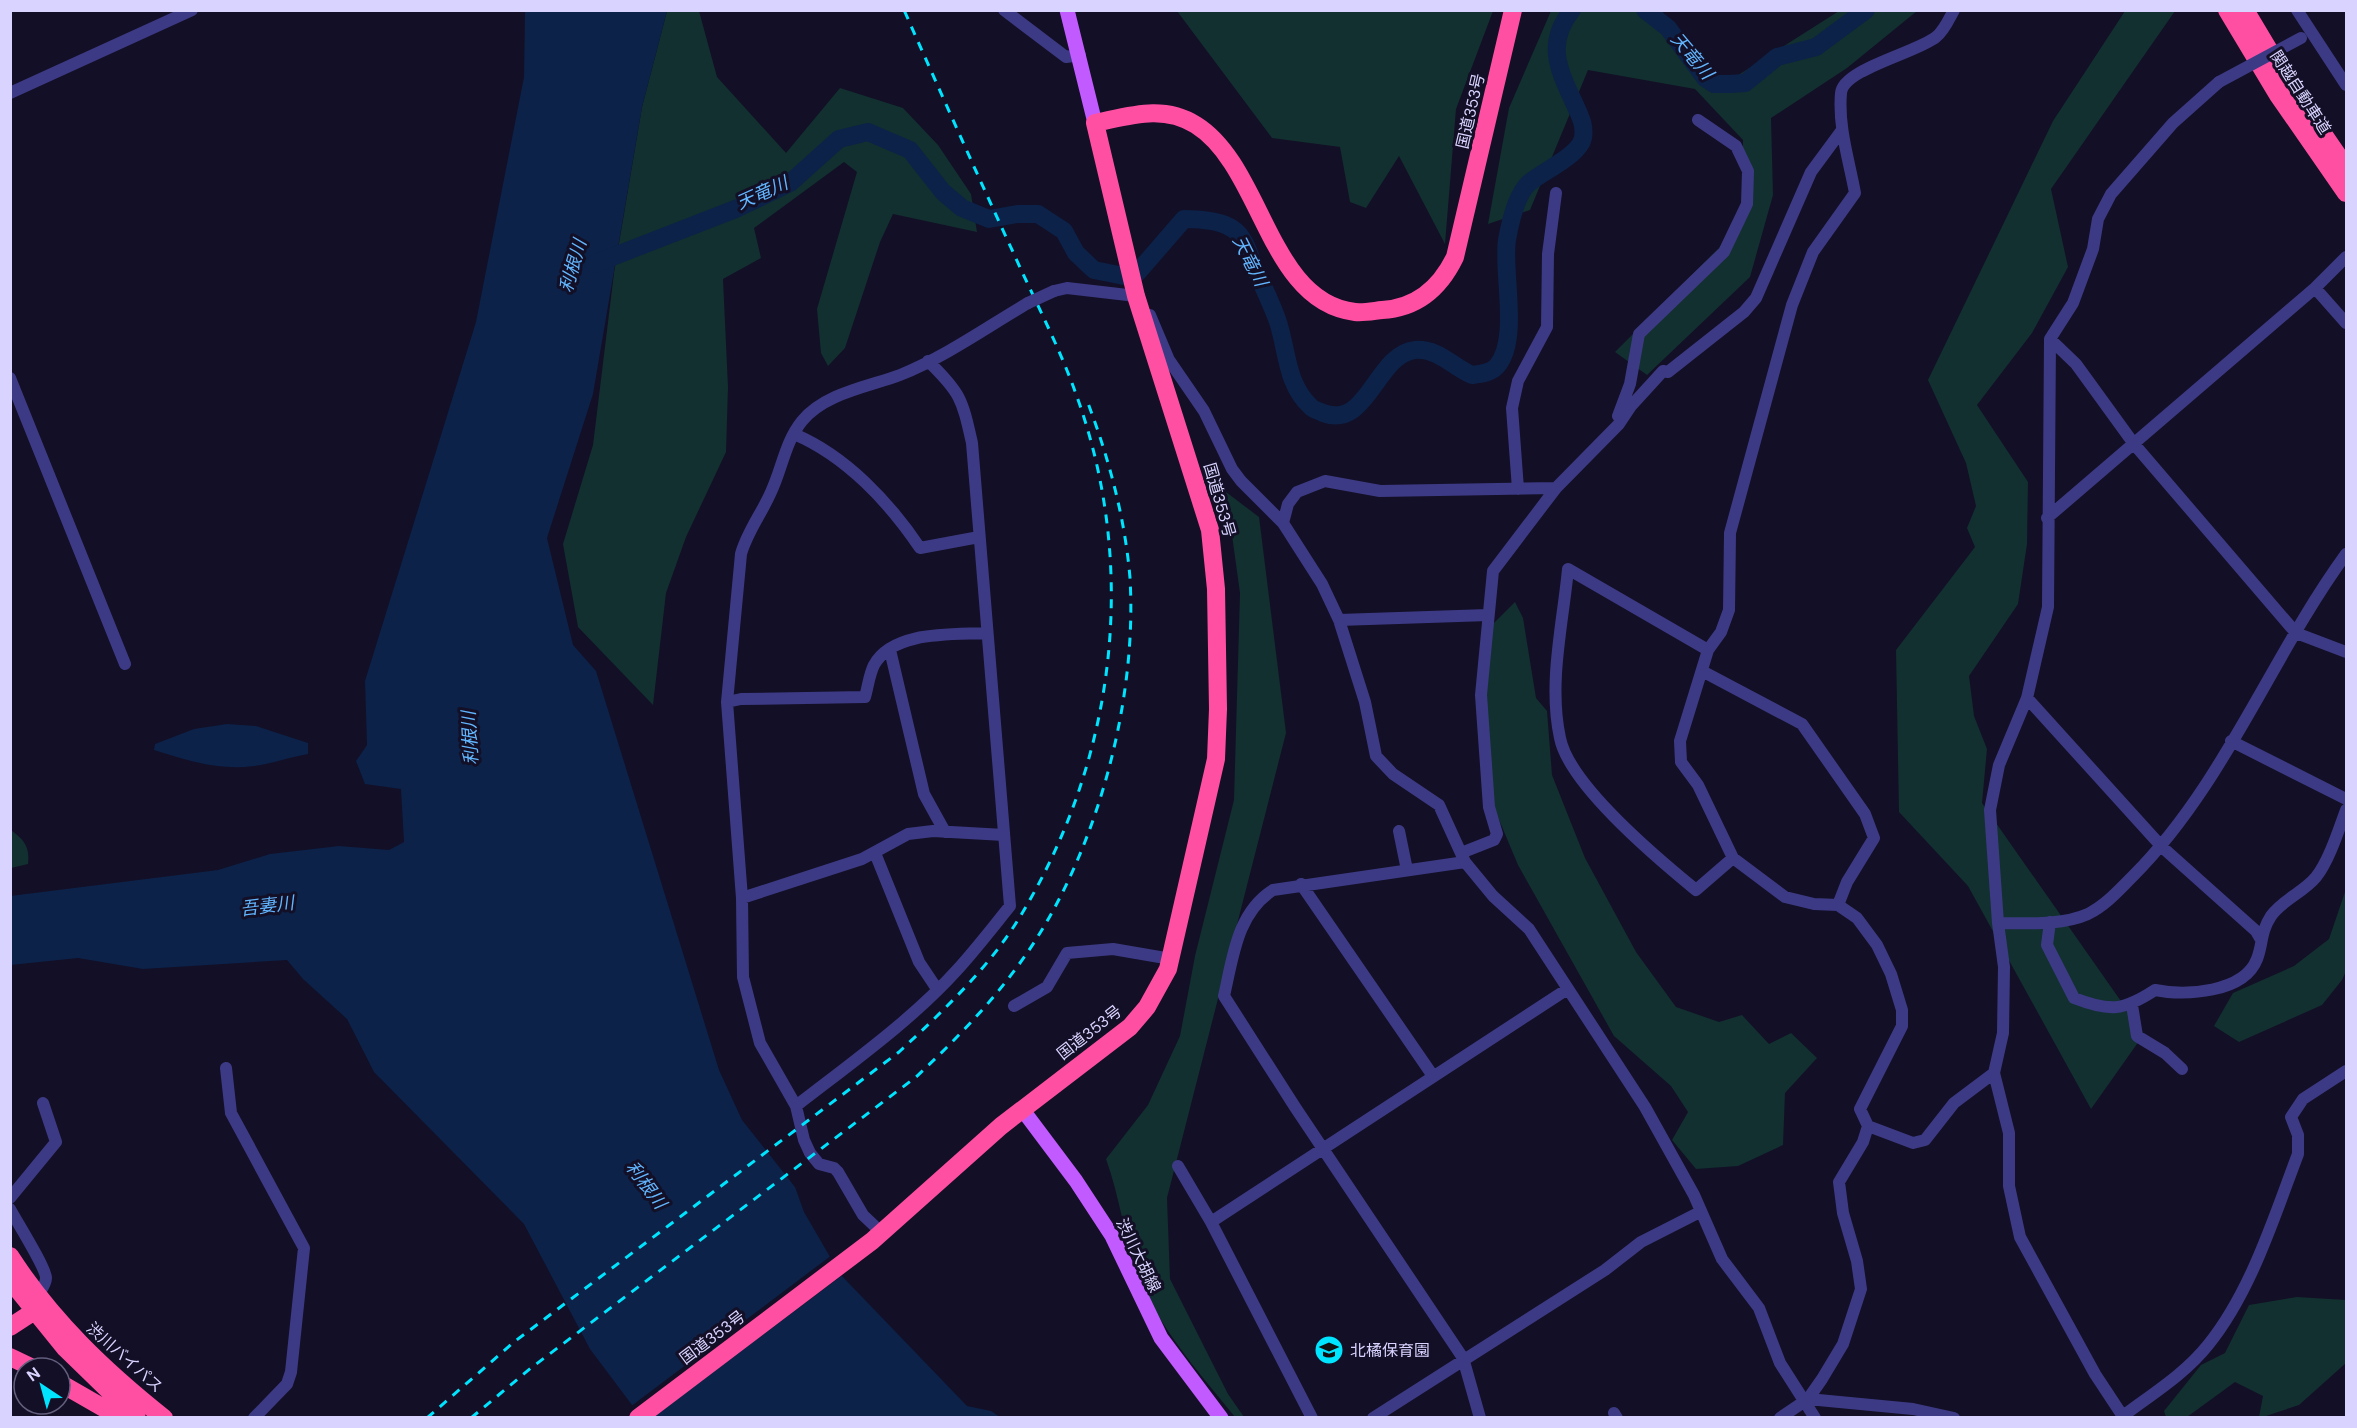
<svg xmlns="http://www.w3.org/2000/svg" width="2357" height="1428" font-family="'DM Sans','Noto Sans JP',sans-serif">
<rect width="100%" height="100%" fill="#130f26"/>
<path fill="#12302f" d="M667,11H699L717,77L786,153L840,88L903,108L938,145L971,194L977,232L893,214L880,242L845,348L828,366L821,353L817,309L857,172L844,162L754,228L761,258L723,279L728,387L726,452L686,537L666,593L653,705L578,627L563,544L593,445L614,273L642,107Z
M1177,11H1493L1456,109L1445,244L1399,156L1366,208L1350,202L1340,147L1272,138Z
M1551,11H1662L1693,57L1721,86L1839,11H1917L1847,68L1771,118L1773,195L1750,277L1647,375L1615,352L1742,225L1743,140L1695,89L1588,70L1530,210L1488,224L1509,108Z
M2125,11H2175L2051,189L2068,267L2032,333L1977,405L2028,482L2027,544L2018,604L1969,676L1974,716L1987,749L1982,803L2144,1034L2091,1109L1968,886L1899,812L1896,650L1975,547L1967,528L1976,506L1966,463L1928,380L2053,121Z
M1226,492L1259,517L1286,733L1167,1198L1170,1279L1228,1394L1244,1417H1235C1206,1381 1173,1344 1151,1303C1126,1258 1123,1206 1106,1159L1148,1105L1180,1036L1195,956L1234,800L1240,593Z
M1515,602L1523,618L1536,698L1547,711L1552,775L1585,858L1636,952L1676,1007L1719,1022L1742,1015L1769,1044L1791,1033L1817,1058L1785,1093L1783,1145L1738,1166L1696,1169L1672,1140L1688,1112L1671,1086L1614,1036L1518,865L1492,803L1486,700L1493,624Z
M11,830C24,840 30,846 28,864L11,868Z
M2346,889V971L2342,980L2322,1005L2239,1042L2214,1026L2233,993L2294,966L2329,939Z
M2297,1297L2346,1300V1363L2299,1405L2263,1417H2259L2263,1396L2235,1382L2187,1417H2166L2164,1411L2201,1365L2225,1353L2249,1305Z"/>
<path fill="#0c2248" d="M525,11H667L642,107L593,394L547,538L573,645L596,671L719,1070L742,1120L795,1187L804,1212L840,1274L967,1406L991,1411L1000,1417H641L590,1349L524,1224L374,1072L347,1019L303,979L287,960L143,969L78,958L11,965L10,896L218,870L270,854L339,846L389,850L404,842L401,789L365,784L356,761L367,745L365,681L476,322L524,77Z
M227,724L256,726L308,743V754C289,757 272,764 254,766C218,771 187,760 154,750L155,744L194,729Z"/>
<path fill="#130f26" d="M832,1255L844,1274L652,1418H638L630,1407Z"/>
<g fill="none" stroke-linecap="round" stroke-linejoin="round">
<path stroke="#0c2248" stroke-width="18" d="M1645,10L1668,28L1705,78L1714,84H1729L1745,83L1777,57L1816,47L1866,10
M594,264L738,208L790,183L839,139L868,132L910,150L943,192L962,208L989,219L1017,214H1038L1064,231L1076,253L1094,270L1124,276L1138,272L1184,219C1200,219 1220,220 1233,229C1244,236 1249,253 1253,264C1261,282 1270,300 1277,319C1288,350 1285,383 1311,407C1314,410 1319,411 1323,413C1368,430 1376,354 1415,350C1438,348 1453,367 1472,375C1481,374 1491,373 1497,366C1520,339 1502,272 1507,240C1510,223 1516,196 1528,184C1541,172 1579,156 1583,138C1585,126 1581,118 1576,107C1560,72 1544,45 1572,10"/>
<path stroke="#3d3a85" stroke-width="12" d="M1004,10L1066,57L1080,55
M2297,10L2346,85
M10,93L192,10
M2315,288L2346,323
M1054,291L1067,288L1136,296L1140,301
M1150,315L1169,360L1204,411L1232,469L1241,481L1283,523L1322,584L1339,620L1365,702L1376,756L1393,774L1439,805L1465,862L1493,896L1529,929L1645,1107L1694,1195L1722,1259L1759,1308L1780,1363L1815,1418
M2050,339L2076,364L2134,444L2296,633L2346,652
M10,378L125,664
M1618,416L1630,384L1639,334L1724,252L1747,204L1748,171L1736,146L1698,120
M794,434C846,456 889,502 920,548L979,537
M1518,489L1512,408L1518,381L1547,327L1548,254L1556,193
M2047,518L2315,288L2346,257
M1283,523L1288,504L1297,492L1325,481L1380,491L1556,488
M1339,620L1488,615
M890,650L924,794L945,832
M1708,650L1568,569C1563,623 1548,683 1560,738C1569,784 1658,859 1696,890L1733,858
M1702,671L1802,724L1865,814L1874,838L1847,882L1838,905
M2027,698L2162,847L2256,931L2260,938
M727,702L741,699L865,697C868,687 869,675 874,665C893,630 954,635 987,633
M2231,741L2346,799
M1399,831L1407,870
M875,853L919,962L937,989
M1461,853L1494,840L1497,834L1489,807L1481,695L1493,571L1556,488L1619,424L1631,406L1663,371L1668,372L1744,312L1756,298L1811,172L1842,130
M1465,862L1273,890C1237,913 1233,957 1224,996L1295,1107L1463,1358L1480,1418
M1301,884L1433,1076
M742,898L862,859L908,834L933,831L1004,835
M2050,922L2047,945L2074,998C2110,1012 2123,1011 2155,990C2185,996 2244,993 2257,959C2263,944 2260,933 2271,916C2282,900 2304,892 2316,877C2329,861 2339,829 2346,810
M1998,923C2026,923 2061,926 2088,914C2106,905 2119,890 2133,876C2224,785 2271,657 2346,554
M2132,1005L2137,1036L2165,1053L2182,1069
M1014,1006L1047,987L1067,953L1113,949L1171,959
M226,1068L231,1113L304,1248L291,1372L287,1384L254,1418
M796,1106C850,1064 912,1020 957,970C976,949 993,927 1010,906L972,443C962,399 961,393 928,361
M1868,1126L1913,1143L1925,1140L1954,1103L1994,1073
M1178,1166L1211,1222L1312,1418
M10,1198L56,1142L43,1103
M10,1209C17,1222 46,1268 46,1278C46,1284 41,1290 38,1295
M1211,1222L1566,990
M882,1233L863,1215L838,1172L834,1168L819,1164L810,1153L804,1140L796,1106L760,1043L743,977L742,898L727,702L741,554C747,532 762,513 771,492C782,469 785,442 802,421C825,393 868,387 900,375C945,357 987,327 1028,303
M1808,1399L1913,1409L1954,1418
M1614,1413L1617,1418
M2123,1416C2152,1394 2185,1374 2208,1345C2251,1292 2274,1217 2298,1154V1135L2291,1117L2303,1099L2346,1071
M1373,1418L1605,1270L1641,1242L1700,1212
M1780,1418L1808,1399L1822,1379L1843,1344L1861,1289L1857,1261L1843,1213L1839,1182L1863,1142L1868,1126L1860,1109L1902,1026V1010L1891,974L1877,945L1857,918L1838,905L1814,904L1785,897L1733,858L1698,785L1681,762L1680,741L1708,650L1721,632L1729,610L1730,533L1792,305L1813,252L1855,193C1849,160 1838,127 1841,93C1843,69 1916,53 1936,37C1944,31 1949,19 1954,10
M2124,1418L2095,1374L2020,1237L2009,1186V1133L1994,1073L2003,1033L2004,967L1998,923L1990,810L1999,765L2027,698L2048,607L2050,339L2073,303L2093,249L2098,219L2111,194L2173,123L2219,82"/>
<path stroke="#c25bff" stroke-width="15" d="M1067,10L1095,123
M1022,1109L1076,1181L1112,1236L1161,1338L1221,1418"/>
<path stroke="#ff4fa3" stroke-width="18" d="M2227,10L2278,95L2346,193
M2245,10L2293,90L2346,167
M10,1256C52,1321 105,1371 164,1418
M10,1280L65,1348L137,1418
M10,1327L33,1312L36,1302
M10,1357L33,1368
M60,1383L121,1418
M638,1418L872,1241L1001,1126L1130,1027L1147,1007L1168,969L1216,759L1218,709L1216,589L1210,530L1136,296L1095,123C1129,116 1163,104 1196,125C1263,167 1268,302 1355,312C1363,313 1373,311 1382,310C1417,308 1440,288 1455,257L1513,10"/>
<path stroke="#00e5ff" stroke-width="3" stroke-dasharray="9 8" stroke-linecap="butt" d="M427,1418L514,1342L899,1052C943,1011 990,967 1021,915C1116,758 1139,567 1076,394C1059,346 1034,299 1013,252C976,172 940,91 904,10
M471,1418L531,1368L916,1077C962,1034 1007,987 1040,933C1101,834 1137,695 1130,578C1125,517 1108,455 1086,398"/>
<path stroke="#3d3a85" stroke-width="12" d="M2219,82L2301,38
M1028,303L1054,291"/>
</g>
<defs>
<g id="school-disc" transform="scale(1.5)"><circle r="9.5" fill="#00e5ff" stroke="#130f26"/><path d="M0-5L7-2L0 1L-7-2ZM-4 1L0 2.5L4 1V4Q0 6-4 4Z" fill="#111"/></g>
</defs>
<g fill-rule="evenodd">
<use href="#school-disc" x="1329" y="1350"/>
</g>
<g text-anchor="middle" stroke-width="6" stroke-linejoin="round" paint-order="stroke">
<g font-size="16" fill="#d9d4ff" stroke="#130f26">
<text transform="translate(2301 92) rotate(57)" y="6">関越自動車道</text>
<text transform="translate(1470 111) rotate(-77)" y="6">国道353号</text>
<text transform="translate(1220 500) rotate(74)" y="6">国道353号</text>
<text transform="translate(1089 1032) rotate(-38)" y="6">国道353号</text>
<text transform="translate(1139 1255) rotate(64)" y="6">渋川大胡線</text>
<text transform="translate(712 1337) rotate(-37)" y="6">国道353号</text>
<text transform="translate(125 1357) rotate(42)" y="6">渋川バイパス</text>
</g>
<g font-size="16" fill="#d9d4ff" stroke="#130f26" text-anchor="start">
<text x="1350" y="1356">北橘保育園</text>
</g>
<g font-size="18" font-style="italic" fill="#62b6ff" stroke="#130f26">
<text transform="translate(1692 56) rotate(50)" y="6">天竜川</text>
<text transform="translate(762 193) rotate(-24)" y="6">天竜川</text>
<text transform="translate(1250 261) rotate(63)" y="6">天竜川</text>
<text transform="translate(573 266) rotate(-74)" y="6">利根川</text>
<text transform="translate(470 738) rotate(-93)" y="6">利根川</text>
<text transform="translate(267 906) rotate(-7)" y="6">吾妻川</text>
<text transform="translate(646 1185) rotate(53)" y="6">利根川</text>
</g>
</g>
<rect width="2357" height="1428" fill="none" stroke="#d9d4ff" stroke-width="24"/>
<g transform="translate(42 1386) rotate(324)"><circle r="28" fill="#130f26" stroke="#625e7d" stroke-width="1.5"/>
<path d="M0-4.5L10 22L0 15L-10 22Z" fill="#00e5ff"/>
<text y="-9" font-size="16" font-weight="bold" text-anchor="middle" fill="#d9d4ff">N</text>
</g>
</svg>
